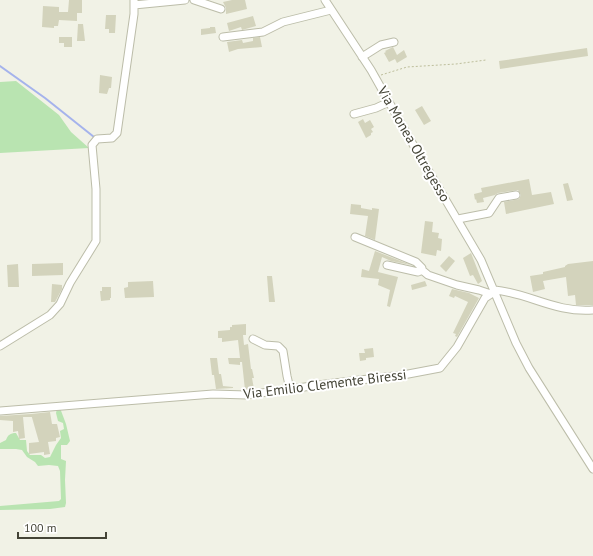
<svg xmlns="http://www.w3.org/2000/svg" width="593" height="556" font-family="'PT Sans',sans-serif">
<rect width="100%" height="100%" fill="#f1f2e6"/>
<path fill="#b9e4b1" d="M16,81L59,115L71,132L89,148L0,153V82Z
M60,408L66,424L70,441L67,445H61V459L66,461L65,480L66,503L65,507L50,509L0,510V506L59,501L61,499L60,471L58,466L49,465L38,466L35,462L27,457L22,450L16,449H0V443L6,440C8,435 10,433 16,433L20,440H26L27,451L30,455H41L45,458L50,457L56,445L61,438L60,431L64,429L63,423L58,421L56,413L57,409Z"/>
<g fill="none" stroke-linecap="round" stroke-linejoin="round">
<path stroke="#a5b3ec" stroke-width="2" d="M0,66L45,98L94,137"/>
</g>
<path fill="#d3d3bc" d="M69,0H82V13H77V21L59,20L58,26H54V28L42,27L43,6L59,7V12H68Z
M232,0H245L247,9L226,14V8L223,2Z
M106,15H116L115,33H109V29H105Z
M253,16L256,26L242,30L241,27L229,31L227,23Z
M78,24H83L85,41H77Z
M210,27H215L216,33L201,35V29L210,28Z
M59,37H72V47H64V43H59Z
M260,37L262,47L238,49L229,52L227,42L242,40L243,43L253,41V38Z
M393,47L397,55L404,50L407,57L397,63L395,59L389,62L384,53L386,52L385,51Z
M587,48L588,56L500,69L499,61Z
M100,75L112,77L111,88H109L107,94L99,93Z
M422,106L431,121L424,125L415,110Z
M363,119L365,123L370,120L374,127L371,129L373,132L371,133V135L366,138L358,122Z
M529,179L532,195L551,192L554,204L506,214L504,202L519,199L521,195L518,190L498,193L495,195L483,198L484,202L477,203L476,199L475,200L474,194L482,192L481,188Z
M568,183L573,200L567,201L563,184Z
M351,204L361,205V208L372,210V208L379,209L375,240L365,236L368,216L350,214Z
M425,221L433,222L432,232L439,233L438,238L442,239L441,251L437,250L436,256L421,253Z
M375,251L411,265L391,261L382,257L378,272L398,277L390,307L387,306L390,290L378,285L379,279L361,277L362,269L369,271Z
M471,253L482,281L478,284L473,275L470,276L463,258Z
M449,256L455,261L446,272L440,266Z
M593,261V305H576L575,295L568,296L566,277L543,281L545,289L533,292L530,276L543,274V272L565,267V266L568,264Z
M63,263V275L32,276V264Z
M18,264L19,287H8L7,265Z
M267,276H272L275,302H269Z
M153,281L154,297L125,298L124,288L128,287V282Z
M425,281L427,286L412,290L411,285Z
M52,284L62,285V289L55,302H51Z
M102,287H111V298H110V300L101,301L100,291H102Z
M452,289L469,293L479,298L457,337L455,336L456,334L453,333L468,302L455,296L454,298L449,296Z
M246,324V335H243L244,345L248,344L251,369H252L254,378H252L254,389L247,390H245L242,362H240V365L229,364L228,358H240L238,340L222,342V338H218V331L230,330V327H232V325Z
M373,348L374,357L366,358V360L360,361L359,353H365L364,349Z
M210,358H217L219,374H221L223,386L233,387V388L216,389L214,375H212Z
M50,412L52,424H57L60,437L56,438V441L48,442L50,454L44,455V452L29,454V443L39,442L31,414Z
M31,414L32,417H23L25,438L19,439L18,431L13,432V421L0,420V416Z"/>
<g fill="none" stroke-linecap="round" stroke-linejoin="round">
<g stroke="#bcbda9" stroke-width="9">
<path id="minor" d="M194,0L221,9
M325,0L371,70L411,141L481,260L516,343L529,368L593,469
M134,5L185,0
M223,37L263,32L283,22L331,10
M362,57L381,45L394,42
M354,114L376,108L389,102
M458,219L489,213L499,198L516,195
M355,237L416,262L422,268V270L428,275L457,285L479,290L491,294L493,293
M387,265L418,272L422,270
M495,290C529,293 555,313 593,310
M253,339L265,345L278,346L283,351L287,376L290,389
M0,346L50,315L60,304L70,283L96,241V189L92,145L97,139L112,138L117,133L134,14V0
M0,411L213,394L247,395L326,384L403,375L440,368L457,347L485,298L491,294"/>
</g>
<path stroke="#bdbe9b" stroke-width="1" stroke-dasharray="2 2" stroke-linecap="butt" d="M381,75L407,67L456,64L486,60"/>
<use href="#minor" stroke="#fff" stroke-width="7"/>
</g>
<g text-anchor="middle" stroke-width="4" stroke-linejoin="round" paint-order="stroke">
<g font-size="14" fill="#444436" stroke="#fff">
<text transform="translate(414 144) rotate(60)" y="5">Via Monea Oltregesso</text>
<text transform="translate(325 384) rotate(-7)" y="5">Via Emilio Clemente Biressi</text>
</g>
</g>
<path d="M18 532v6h88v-6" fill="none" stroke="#444436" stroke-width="2"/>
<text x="24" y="532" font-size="12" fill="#444436" stroke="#ffffff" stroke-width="3" paint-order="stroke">100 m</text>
</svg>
